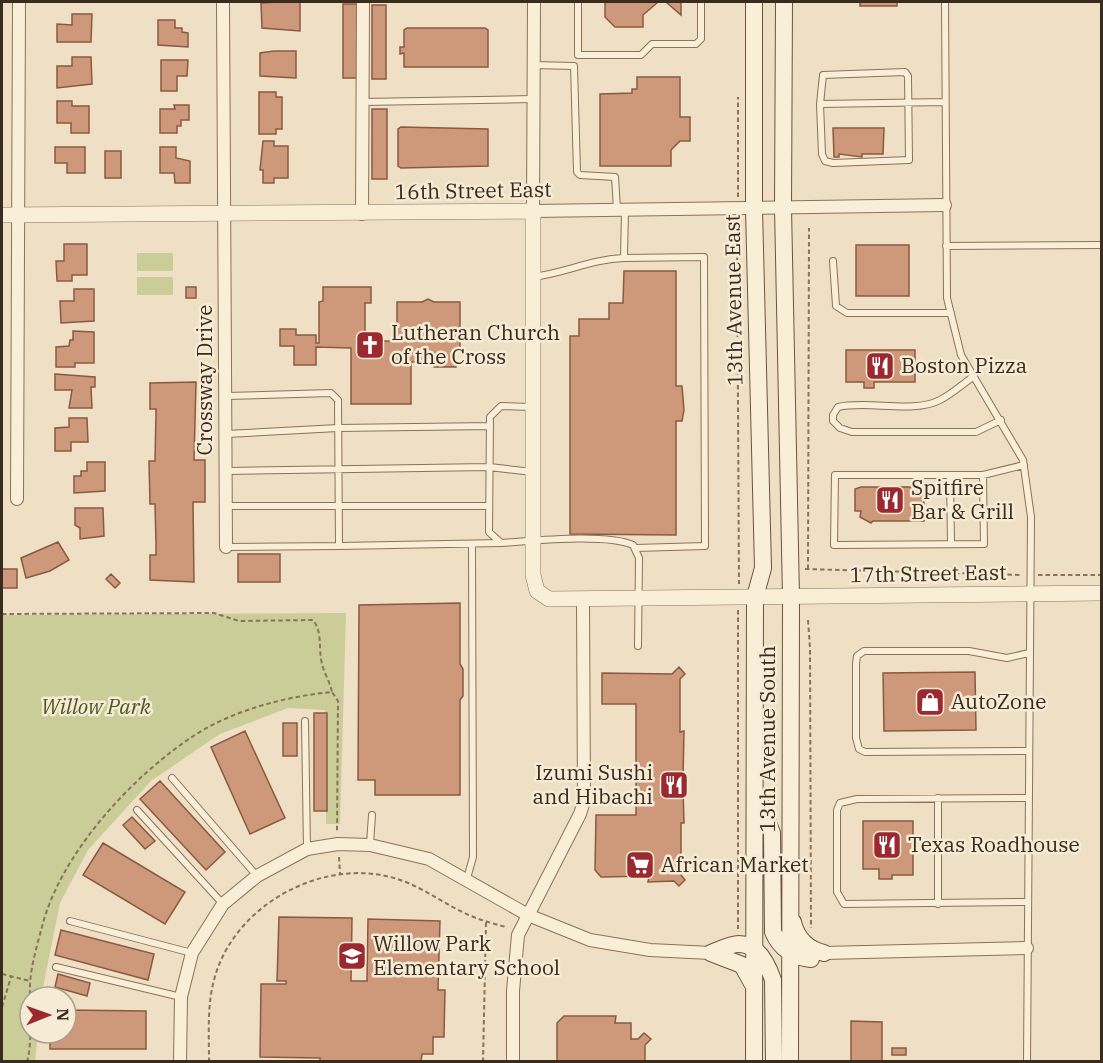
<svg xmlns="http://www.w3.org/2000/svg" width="1103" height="1063" font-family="'IBM Plex Serif',serif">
<rect width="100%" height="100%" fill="#efe0c5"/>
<path fill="#cacd98" d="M137,253H173V271H137Z
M137,277H173V295H137Z
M346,613L340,824H326L325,710L288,708L220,734L151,781L88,850L60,903L41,997H30V1033H38L35,1061H2V615Z"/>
<path fill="#cd997a" stroke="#8a5a40" stroke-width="1.5" d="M278,2H300V31L262,28L261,3Z
M605,2H658L643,15V27H615L605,17Z
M666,2H681V15Z
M860,2H897V6H860Z
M343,4H357V78H343Z
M372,5H386V79H372Z
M72,14H92L91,42H57V24L72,25Z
M158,20H175V28H182V32L188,33V47L158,45Z
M407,28H485L488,30V67H404V53L400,54V47H404V30Z
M274,51H296V78L260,76V53Z
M72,57H91L92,84L57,88V66H72Z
M161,60H188L187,76H177V91H161Z
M637,77H680V117H690V141H680L671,150V166H600V94L632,93V89H637Z
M259,92H276V97H282V129H276V134H259Z
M57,101H72V106H89V133H71V123H57Z
M174,105H189V120H181V126H177V133H160V109H175Z
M372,109H387V179H372Z
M401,127L488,129V166L401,168L398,166V129Z
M833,128H884L883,154H862V157L839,154V157H834Z
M263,141H274V146H288V178H274V183H263V170H260Z
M55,147H85V173H67V163H55Z
M160,147H176V158L190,161V183H175L174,173H160Z
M105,151H121V178H105Z
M64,244H87V275H72V281H57L56,261H64Z
M856,245H909V296H856Z
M624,271H676V386H682L684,410L682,421H676V535L570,534V336H579V319H609V303H623Z
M186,287H196V298H186Z
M323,287H371V303H365V341H397V302H422L428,299L434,302H460V350H456V367H434V353H424V362H411V404H351V348L316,347V365H294V346H280V329H296V335H316V343H319V302L323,301Z
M74,289H94V321L61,323L60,301H74Z
M73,331L94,332V363H75V367H56V347L69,346L70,340H73Z
M846,350H915V382H874V388H864V382H846Z
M55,374L95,377V387H91L92,408H69L72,390H55Z
M196,382L194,460H205V502H193L194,582L150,580V555H156V543L155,504H150L149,461H155L156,413V409H150V383Z
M69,418H87L88,442H71V451H55V428L69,427Z
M87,462H105V491L74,493V476H81V471H87Z
M861,487H924V521H873L871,523L860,517L861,511H855V489Z
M75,508H103L104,536L80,539V528L75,525Z
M58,542L69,560L50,571L26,578L21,558Z
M238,554H280V582H238Z
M2,569H17V588H2Z
M111,574L120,583L115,588L106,579Z
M460,603V664L463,669V696L460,700V795H375V780H358L359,605Z
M679,667L685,674L680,679V732L684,731L683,779H687V789H683L684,823H681V875L685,880L679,886L674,881L648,882L649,876L601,877L595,870L596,815H636V704H602V673L672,674Z
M975,672L976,730L884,731L883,673Z
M314,713H327V811H314Z
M283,723H297V756H283Z
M245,731L285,818L250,834L211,747Z
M160,781L225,852L206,870L140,799Z
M132,817L155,841L145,849L123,825Z
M863,821H913V875H892V879H879V869H863Z
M103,843L185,892L165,924L83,875Z
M279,917L352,918L351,981H367L368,919L440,921L438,990H445L444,1037H433V1054H422L421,1062H320V1058L260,1057L261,984H286V981H277Z
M61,930L154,954L148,980L55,955Z
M58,974L90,983L87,996L55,987Z
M66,1010L146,1011V1049H50V1033H66Z
M564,1016H616L615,1023H631V1039H638L644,1033L651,1039L645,1045V1062H557V1023Z
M851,1021L882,1022V1062H851Z
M892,1048H906V1055H892Z"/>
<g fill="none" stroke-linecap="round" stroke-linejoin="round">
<g stroke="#8a725b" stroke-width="8">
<path id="service" d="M578,2V55H641L652,44H696L701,39V2
M945,2L947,298L961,355L1023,460L1031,517L1027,1062
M533,65L574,66L577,172L580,175L615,177L617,209
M905,72L908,76L909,160L833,163L825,161L822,154L820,104L823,75Z
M363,102L533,99
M820,104L945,102
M946,246L1102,245
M624,258L704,257L705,546L635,548
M833,261L836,306L847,313H951
M533,277C565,273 592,259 624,258L625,210
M974,376C963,384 952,394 940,400C913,414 868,400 838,407L833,415V421L840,428L852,432H976L1001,420
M226,396L331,393L338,400L339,546L501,543
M532,407L501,406L490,417L489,532L501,543C533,541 605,533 633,545L639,558L638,646
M226,434L338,428L490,426
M226,471L489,467L533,472
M950,475L951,544
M983,475L984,544L834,545L835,475H983L1024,465
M226,506H489
M226,547L339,546
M305,721L307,849
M1028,751L865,752L859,749L856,738V664L857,656L864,651H969L1007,658L1029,653
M172,778L257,876
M938,798V904
M137,810L223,904
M370,844L372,815
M466,882L473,857L472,544
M1027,902L844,904L837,892V810L840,803L857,799L1028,798
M70,921L192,953
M56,967L181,997"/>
</g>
<g stroke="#8a725b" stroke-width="14">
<path id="minor" d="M223,2L226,547
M534,2L533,211L945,205
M362,214L363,2
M17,499L19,2
M824,953L1027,948
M180,1062L181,997L192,953L223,904L257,876L307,849L338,844L370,845L429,859L528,915L590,940L650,950L711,953
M513,1062V991L518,935L580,814L584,801L583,600"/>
</g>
<g stroke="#8a725b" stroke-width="16">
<path id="tertiary" d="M2,215L533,211V575L537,591L549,599L1102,593"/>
</g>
<g stroke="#6c533e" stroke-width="18">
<path id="secondary" d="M754,2V209L763,568L755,597L754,1062
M784,2L783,208L791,597L790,1062
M759,800L772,833L773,932C780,948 793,957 811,959
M793,922C797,939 807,949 824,953
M711,953C719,950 730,944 739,944C758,944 768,965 773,980L774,1062
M711,953L742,965L752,983"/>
</g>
<path stroke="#8a725b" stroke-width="2" stroke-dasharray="4.5 3" stroke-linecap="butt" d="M738,197V97
M737,220L739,584
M805,569L1021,575
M808,569L809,228
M1038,575H1102
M738,610V929
M2,614L214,613L239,621L313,620C323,633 318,648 322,664C324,673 330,682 332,692
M808,620L810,648L811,928
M339,857L340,874
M2,974L30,981
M2,1007L11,977
M27,1062C33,1041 29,1007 30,984C31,966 37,945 42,927C60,854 133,775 195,735C233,710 288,696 332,692L338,701L337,833
M209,1062C209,1034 207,1006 214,980C233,906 321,857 394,878C422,886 445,905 471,916C483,921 495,924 506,927
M483,1062L486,921"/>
<use href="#service" stroke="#f9eed8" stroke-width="6"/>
<use href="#minor" stroke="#f9eed8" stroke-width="12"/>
<use href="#tertiary" stroke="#f9eed8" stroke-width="15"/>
<use href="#secondary" stroke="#f9eed8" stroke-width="16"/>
</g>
<defs>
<g id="church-square" transform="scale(1.5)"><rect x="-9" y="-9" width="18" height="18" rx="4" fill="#9a2a30" stroke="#f6ebd5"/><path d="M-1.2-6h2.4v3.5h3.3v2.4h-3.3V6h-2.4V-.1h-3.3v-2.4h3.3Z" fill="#fff"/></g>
<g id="restaurant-square" transform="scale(1.5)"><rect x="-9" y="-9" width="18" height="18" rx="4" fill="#9a2a30" stroke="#f6ebd5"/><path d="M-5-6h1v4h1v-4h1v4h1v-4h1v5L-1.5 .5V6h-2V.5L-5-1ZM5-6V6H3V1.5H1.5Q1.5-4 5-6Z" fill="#fff"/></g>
<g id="shop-square" transform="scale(1.5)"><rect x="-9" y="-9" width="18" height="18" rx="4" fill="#9a2a30" stroke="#f6ebd5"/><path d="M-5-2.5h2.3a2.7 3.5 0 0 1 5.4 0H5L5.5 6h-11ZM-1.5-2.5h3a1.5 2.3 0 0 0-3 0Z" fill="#fff"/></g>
<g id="supermarket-square" transform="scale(1.5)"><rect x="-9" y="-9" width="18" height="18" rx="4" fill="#9a2a30" stroke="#f6ebd5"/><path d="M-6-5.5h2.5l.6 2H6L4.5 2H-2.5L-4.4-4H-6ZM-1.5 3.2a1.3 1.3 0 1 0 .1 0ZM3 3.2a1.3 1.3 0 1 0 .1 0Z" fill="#fff"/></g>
<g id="school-square" transform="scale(1.5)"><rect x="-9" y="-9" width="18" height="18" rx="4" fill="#9a2a30" stroke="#f6ebd5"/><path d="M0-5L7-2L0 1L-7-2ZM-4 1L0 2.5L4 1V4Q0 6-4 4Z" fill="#fff"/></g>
</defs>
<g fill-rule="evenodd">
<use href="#church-square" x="370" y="345"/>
<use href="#restaurant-square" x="880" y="366"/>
<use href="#restaurant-square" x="890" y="500"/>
<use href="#shop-square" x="930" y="702"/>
<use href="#restaurant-square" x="674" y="785"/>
<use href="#restaurant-square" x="887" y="845"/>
<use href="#supermarket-square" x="640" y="865"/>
<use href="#school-square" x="352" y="956"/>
</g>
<g text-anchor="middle" stroke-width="5" stroke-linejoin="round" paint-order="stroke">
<g font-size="21" fill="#3a2b1f" stroke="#f6ebd5">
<text transform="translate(473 191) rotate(-1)" y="7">16th Street East</text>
<text transform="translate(734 300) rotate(-91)" y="7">13th Avenue East</text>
<text transform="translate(205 380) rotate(-90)" y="7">Crossway Drive</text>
<text transform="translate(928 574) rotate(-1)" y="7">17th Street East</text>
<text transform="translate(768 739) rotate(-90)" y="7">13th Avenue South</text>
</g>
<g font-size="21" fill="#3a2b1f" stroke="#f6ebd5" text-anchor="start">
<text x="391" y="340">Lutheran Church<tspan x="391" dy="24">of the Cross</tspan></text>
<text x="901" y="373">Boston Pizza</text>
<text x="911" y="495">Spitfire<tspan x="911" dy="24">Bar &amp; Grill</tspan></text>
<text x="951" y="709">AutoZone</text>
<text x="653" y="780" text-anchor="end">Izumi Sushi<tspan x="653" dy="24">and Hibachi</tspan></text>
<text x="908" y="852">Texas Roadhouse</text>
<text x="661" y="872">African Market</text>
<text x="373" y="951">Willow Park<tspan x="373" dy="24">Elementary School</tspan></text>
</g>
<g font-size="21" font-style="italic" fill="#4d5725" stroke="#f6ebd5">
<text x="96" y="714">Willow Park</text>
</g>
</g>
<rect width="1103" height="1063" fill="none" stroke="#3a2b1f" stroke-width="6"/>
<g transform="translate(48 1015) rotate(89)"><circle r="28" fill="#f6ebd5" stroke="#ab9e8c" stroke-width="1.5"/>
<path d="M0-4.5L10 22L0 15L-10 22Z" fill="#9a2a30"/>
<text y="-9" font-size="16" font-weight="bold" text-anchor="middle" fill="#3a2b1f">N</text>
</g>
</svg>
